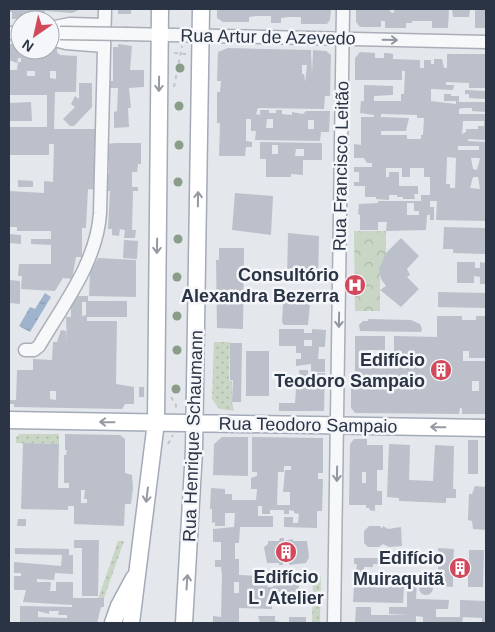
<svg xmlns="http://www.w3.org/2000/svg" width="495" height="632" font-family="Arial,sans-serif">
<defs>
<pattern id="park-crowns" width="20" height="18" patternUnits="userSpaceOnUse" patternTransform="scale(1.25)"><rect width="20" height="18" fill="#c9d6c5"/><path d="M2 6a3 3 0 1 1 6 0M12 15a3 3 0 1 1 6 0" fill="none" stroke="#adb8ab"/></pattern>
<pattern id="garden-dots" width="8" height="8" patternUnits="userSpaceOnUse" patternTransform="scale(1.25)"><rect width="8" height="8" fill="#c9d6c5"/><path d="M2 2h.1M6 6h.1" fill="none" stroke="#adb8ab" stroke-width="1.8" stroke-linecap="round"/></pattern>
<pattern id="water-ripples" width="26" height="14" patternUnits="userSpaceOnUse" patternTransform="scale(1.25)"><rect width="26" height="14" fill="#9fb4cc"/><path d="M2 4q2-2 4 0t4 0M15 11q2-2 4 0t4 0" fill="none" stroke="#8293a7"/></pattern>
</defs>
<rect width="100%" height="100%" fill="#e4e7ec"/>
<path fill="url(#park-crowns)" d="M354,231H386V253L380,268V311H355Z"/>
<path fill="url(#garden-dots)" d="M214,342H230L229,380L232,381V402L234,411L219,409L212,399Z
M20,434H59V444L16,443V437Z
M118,541H124L104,598L98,599Z
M313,576H321L320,623H312Z"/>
<path fill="url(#water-ripples)" d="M45,293L51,297L30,332L19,326L30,307L35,309Z"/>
<path fill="#bbc0ca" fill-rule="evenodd" d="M9,9H81L72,13L45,11V19H34V14L23,13V19H12V12H9Z
M118,9H131V14H118Z
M217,9H331L330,20L327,24H301V17H288L281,18V23H271V16H256L249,17V22H223L217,18Z
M356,9H390V12L394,13V9H449L448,28H432V21H412V23H406V28H385V21H381V27H360L356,22Z
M452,9H470L469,17H453Z
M475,9H486V28H475Z
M9,44H20V50H50V45H57V52L60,55L77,56L76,92H55L54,129H97L96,190L88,189L86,228H82V257H76L72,279L63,278L55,291L21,289L22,276H18L19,264H51V245L31,244V239H51V231H17V227H9V191L44,193V181L53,182L54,144H49V155H9V127H47V95H9V70H17L18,62H21V58H18L17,63L9,60ZM27,71H35V76H27ZM50,71H56V79L50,78Z
M118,44L132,46L130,70H144V87L129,88L131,108H128L129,127L114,128V112L117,111L118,88H107L108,81H113V47H118Z
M228,48L311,50L312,74L313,50L326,51L331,55L330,96H325L324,109L258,108L256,114L260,115V110H269V113H276V110H282V114L292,115V112L303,114L306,111H330L329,132H321L320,141L255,140L256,131H251V119H246V141L252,142V147H246L245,156H219L220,123H217V92H220L221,81H217L218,52ZM302,65H307L305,82L304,74H302ZM267,119H273V128H266ZM308,120H314V129H308Z
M360,52L375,53V58H384V53H388L393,54V59L420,60V68H424V60H431V64H434V59H442L444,68H447V54H486V88H469V83L446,82V85H454L453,90L431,89V101L456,104V101H444V94H451V96H459V102H486V112L472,111V108H463L459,109V114H486V140L468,139V141L486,142V221L436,220L437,201H430V207H434V220H430V215H427L426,230L386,231L387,222H378V230H360V215L358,214L359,204L378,203V201H421V195H430V177H424V168H410V177H402V168H386V177H389V172H399V186H418V194H414L415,199H403V197H397V195H389V200L376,199V197H365V186H354V182H359V172H354V167H372V163H367L364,158H354V144L361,145V117H374V115L360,113L361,101H364V85L393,86V95L374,96V101H401V94H404L405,71H402V80H355V58ZM381,114L417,115V118H424L423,135H421V139H407V135H381V131H406L409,118L381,117ZM463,121H484V126H478V129H466V132L462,134ZM458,146H479V150H458ZM447,157L456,158L455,188H450V184H446ZM471,158H480L477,170L473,169ZM473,177H478L480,189L470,188ZM407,203H414V211H419V215H407Z
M79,83H92V107L74,126H70L63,119L75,107L71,104L75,96L79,99Z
M465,90L486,91V99L469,98V94H465Z
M31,102L32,121H9V103Z
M260,142L322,143V160H303V175L291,174V177H266V159H260ZM272,145H278V154H272ZM296,149H304V156H295Z
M115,143H141V164H138L137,172H132V187H138V191H133L132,230H136L135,238H124L125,230L120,229L119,236L112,235V229H108L110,191H107L106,174H109V160H106L107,144Z
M18,180L33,181V187H18Z
M235,193L273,196L271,235L232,230Z
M444,227L486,228L485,254L453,253V249H443Z
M288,233L319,236L318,283L287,278Z
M9,234L21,235V244L9,243Z
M401,238L419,256L407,269L410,275L407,277L419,289L401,307L380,290L386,286L381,279L379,269L386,253Z
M124,240L138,241L137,259L123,258Z
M219,248H244L243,329L217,328L216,260H219Z
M98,258L136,260V297L89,296L90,272Z
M457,262H475V268H480V262L486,263V284H480V277L474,276V283H457Z
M10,280L20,281V304L9,303Z
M438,292L486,293V308L438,307Z
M71,296H88V301H127V317H87V321H117L116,384L134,387V404H125L122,409L14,407V404H9V400H16L17,370H33V359L52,360L53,342H57L61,330L66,331L67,342L66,317H71ZM82,302H86V315L82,316ZM50,391H56V400L50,399Z
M287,297L305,298V301H308V305H310L308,325H284L282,322L283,304H285Z
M437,316H462V320H476V316H486V358H469V351H463V361H486V414H462V408H460L459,414L355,413L351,408V376H355V336H385V350H368V355H394V336L437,337ZM472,381H479V391H472Z
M368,319L411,320L420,324L422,329L421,332L360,331L359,325L363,321H368Z
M279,329H304V333H312V329L326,330L325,347H319L318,359H325V372H311V364L296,366V359H301V353H296V346H279ZM304,340H312V346H304Z
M230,343H242L241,402H232L233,380H230Z
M246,351H269V396H246Z
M299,370H308V383H310L313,373H325L324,411H279V403H295L296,389H301Z
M139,387H144V397H139Z
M65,434L120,435L125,439V473L132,475L133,488L131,504H125L124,526L74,524V506H68V510L21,509L23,443L59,444L58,488H69V483H64V455H66L67,450H65ZM81,490H85L84,499H87V503H81Z
M222,437H248V476L213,475L214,444Z
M252,437L323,438V473H318V479H323L322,511H317V528L284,527V517H293V523H298L299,514L294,513V511L289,510V514H284V510H270V514H262V506H258V516H273V527H240L239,543H235V559H239V575L265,576V579H268L267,587H273V582H299L298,604L272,603V609L239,608V623H213V616L221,617L222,575L221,567H215V560H221V542H213V529L234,527L235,513H225V526H215V522L212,523V509H210L211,488L225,489V494H232V500H256L257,489H251V478L257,476V472H252ZM284,466H291V470H285L283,492H290V505H277L278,472H284ZM234,582H239V593H234Z
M354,439H367V445H383V470H377V491H382V505H375V511L369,510L370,508H366V505H349L350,444ZM362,472H366V483H362Z
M468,440H478V474H468Z
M389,444L410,445L409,480L433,481L435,445L454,446L453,489H456V498H446V503L399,501V498L387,497Z
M475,486L486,487V530L473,529L472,521L468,520L469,494H472Z
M18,519H26V526H17Z
M369,526H380L382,529L383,526L388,529L401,527L402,546L389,547L383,544L379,547H368L364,543V531Z
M280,538H284V541L293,539V541H307L309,557L306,563L289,565V563H283V565H279V563H267L264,547L268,544V541H279Z
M74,540H99L98,596H82V548H74Z
M15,548L69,549V555H73V574L55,573L54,580L37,579V582H51L50,591H56V582H73V598H104V607H101L97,623H20V606L72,607V605L23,602L26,590H14V576H21V573H14V562L61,566L62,555L15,554ZM38,611L49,614V611H59L58,615H67V618L38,617Z
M438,548L454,549L453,563L469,564V550H484L483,587H468V572H453V587L438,586Z
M354,558H417V566L373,564V567H364L363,583L354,582L357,564H354Z
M419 588a7 7 0 1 1 14 0a7 7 0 1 1-14 0Z
M407,583H417L416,599L449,600L448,609H436V617H460V600L486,601V623H482V618L463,617L462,623H423V617L416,616V623H355L356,607H371V615H409L389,614V607H407Z
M354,586L404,587L403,603L353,602Z
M258,616H275V621L286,623H260Z
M289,617H306V622L289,623Z"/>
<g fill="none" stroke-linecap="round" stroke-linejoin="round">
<g stroke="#a9aeb7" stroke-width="15">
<path id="minor" d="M50,28L70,24L104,25
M9,33H20
M127,34L486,42
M50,39L66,43L104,46
M25,350H34L39,346C63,305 97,262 100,213L105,9
M334,623L343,9"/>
</g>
<g stroke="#a3abb8" stroke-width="19">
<path id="major" d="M9,420L486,428
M113,623L119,606L134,578
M131,623L156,422L160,9
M184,623L194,450L201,9"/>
</g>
<path stroke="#c2c5cb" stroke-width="2" stroke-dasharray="4 4" stroke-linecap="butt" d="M174,53L186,54
M174,87L182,46
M171,397L176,405V411
M168,444L173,435"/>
<use href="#minor" stroke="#f7f8fa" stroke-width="12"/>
<use href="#major" stroke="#fff" stroke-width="16"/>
<g stroke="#a9aeb7" stroke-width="15" stroke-linecap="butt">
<path id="minor-bridge" d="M60,33L127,34"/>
</g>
<use href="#minor-bridge" stroke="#f7f8fa" stroke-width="12"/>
</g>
<g fill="#899d89">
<circle cx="180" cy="68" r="4.5"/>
<circle cx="179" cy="106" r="4.5"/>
<circle cx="179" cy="145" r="4.5"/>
<circle cx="178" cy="182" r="4.5"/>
<circle cx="178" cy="239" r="4.5"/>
<circle cx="177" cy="277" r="4.5"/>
<circle cx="177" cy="316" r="4.5"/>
<circle cx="177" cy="350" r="4.5"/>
<circle cx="176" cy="389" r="4.5"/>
</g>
<defs><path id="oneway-shaft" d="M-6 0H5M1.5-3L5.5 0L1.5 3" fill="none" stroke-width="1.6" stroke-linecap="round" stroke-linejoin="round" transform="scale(1.25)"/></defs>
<g stroke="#9196a0">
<use href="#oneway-shaft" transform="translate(390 40) rotate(1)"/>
<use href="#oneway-shaft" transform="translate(339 320) rotate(91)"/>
<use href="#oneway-shaft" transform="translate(337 474) rotate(91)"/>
</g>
<g stroke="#959aa2">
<use href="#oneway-shaft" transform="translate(159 84) rotate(91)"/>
<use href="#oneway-shaft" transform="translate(198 199) rotate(-89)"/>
<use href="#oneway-shaft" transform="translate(157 246) rotate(91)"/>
<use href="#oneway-shaft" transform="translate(107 422) rotate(-179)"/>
<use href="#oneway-shaft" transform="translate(438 427) rotate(-179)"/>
<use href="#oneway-shaft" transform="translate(147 495) rotate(97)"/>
<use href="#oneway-shaft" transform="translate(187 582) rotate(-86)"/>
</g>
<defs>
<g id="hospital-disc" transform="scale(1.125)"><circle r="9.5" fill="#d1495b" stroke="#f4f6f9"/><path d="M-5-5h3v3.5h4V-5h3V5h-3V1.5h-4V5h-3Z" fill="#fff"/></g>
<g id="building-disc" transform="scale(1.125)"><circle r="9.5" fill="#d1495b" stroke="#f4f6f9"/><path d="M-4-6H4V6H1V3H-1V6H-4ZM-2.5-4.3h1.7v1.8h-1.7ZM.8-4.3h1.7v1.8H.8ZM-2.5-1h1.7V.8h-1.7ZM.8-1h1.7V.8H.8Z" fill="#fff"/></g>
</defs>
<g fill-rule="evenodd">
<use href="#hospital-disc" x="355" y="285"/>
<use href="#building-disc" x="441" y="370"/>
<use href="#building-disc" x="286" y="552"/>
<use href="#building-disc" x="460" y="568"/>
</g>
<g text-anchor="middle" stroke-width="5" stroke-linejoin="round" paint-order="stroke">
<g font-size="18" fill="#2b3445" stroke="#f4f6f9">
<text transform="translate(268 37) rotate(1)" y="6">Rua Artur de Azevedo</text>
<text transform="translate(341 166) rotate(-89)" y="6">Rua Francisco Leitão</text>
<text transform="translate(308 425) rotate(1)" y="6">Rua Teodoro Sampaio</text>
<text transform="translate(193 436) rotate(-88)" y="6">Rua Henrique Schaumann</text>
</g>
<g font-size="18" font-weight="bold" fill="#2b3445" stroke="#f4f6f9" text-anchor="end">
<text x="339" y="281">Consultório<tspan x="339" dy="21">Alexandra Bezerra</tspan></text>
<text x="425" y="366">Edifício<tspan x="425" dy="21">Teodoro Sampaio</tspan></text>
<text x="444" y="564">Edifício<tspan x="444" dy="21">Muiraquitã</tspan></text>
<text x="286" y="583" text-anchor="middle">Edifício<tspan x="286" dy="21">L' Atelier</tspan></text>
</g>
</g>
<rect width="495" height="632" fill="none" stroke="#2b3445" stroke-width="20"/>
<g transform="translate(35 35) rotate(214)"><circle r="24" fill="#f4f6f9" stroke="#a4a8b1"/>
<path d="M0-4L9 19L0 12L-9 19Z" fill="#d1495b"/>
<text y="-8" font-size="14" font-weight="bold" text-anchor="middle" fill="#2b3445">N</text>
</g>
</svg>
